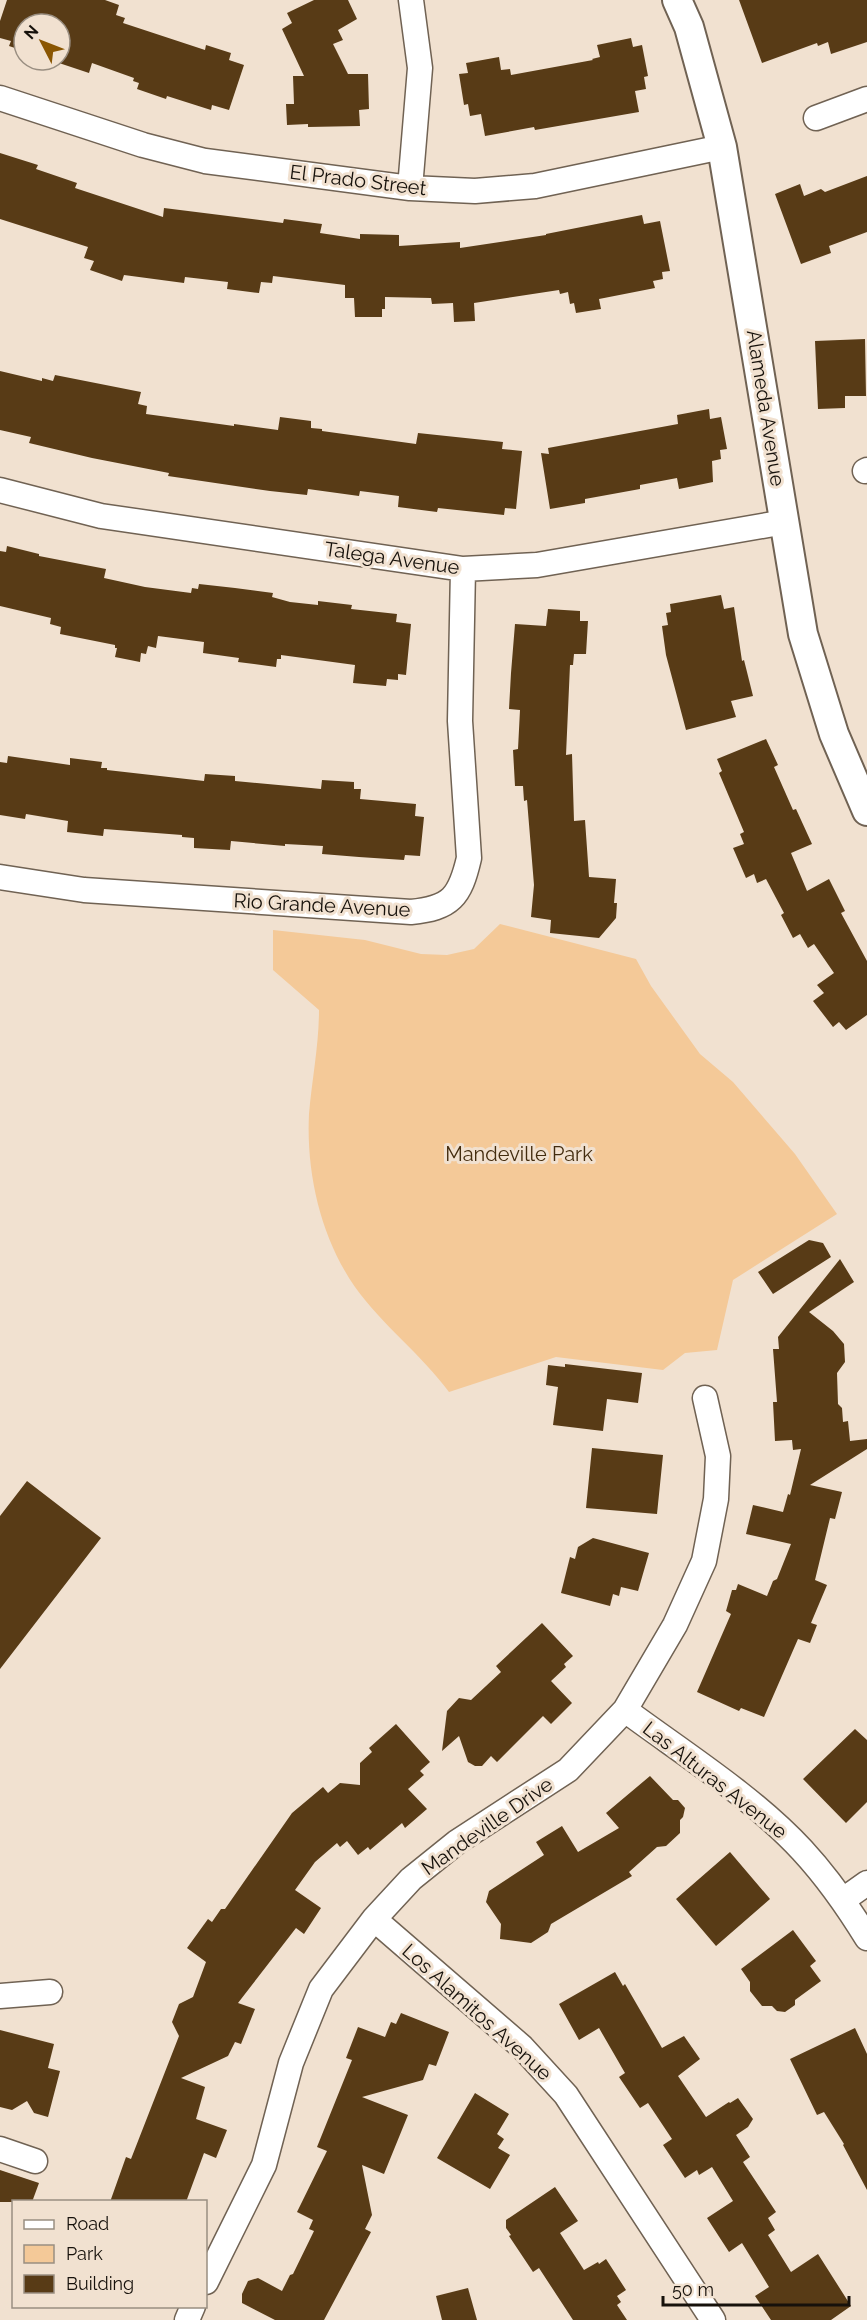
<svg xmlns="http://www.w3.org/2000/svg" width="867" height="2320" font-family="Raleway,sans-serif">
<rect width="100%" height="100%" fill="#f1e1d0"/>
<path fill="#f4c998" d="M500,924L636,959L651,986L700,1054L733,1082L795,1154L837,1214L733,1280L717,1350L685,1353L663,1370L556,1357L449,1392C421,1354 382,1325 355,1287C321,1238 306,1174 309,1114C312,1079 319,1045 319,1010L273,970V930L365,940L421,954L447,955L474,949Z"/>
<path fill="#583b16" d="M7,0H105L119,5L116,15L125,18L123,23L205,50L206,45L231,53L229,60L244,65L229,110L212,105L211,110L167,96L166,99L137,89L139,83L133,81L134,78L92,63L89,73L50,60H60V24H24V51L9,46L11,41L0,38V21Z
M314,0H348L357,19L338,30L343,40L333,44L348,74H368L369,109L359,110L360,126L308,127V124L287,125L286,104H294L293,76H304L282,29L292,23L287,13Z
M739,0H867V42L831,54L828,42L818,46L817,43L762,63Z
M631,38L633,47L642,45L648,76L644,77L646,89L635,91L639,112L535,130L534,127L485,136L481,114L470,116L468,104L464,105L459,74L468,73L466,63L499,57L501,70L510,69L511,75L593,60L592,59L600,57L597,45Z
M0,153L38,165L36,169L77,183L75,188L163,217L164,208L283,223L284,219L322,224L320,233L360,239V234L399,235V246L460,242V248L546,235V234L642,215L644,224L660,221L670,271L662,272L663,279L653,281L655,288L599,299L601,309L576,313L574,303L570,304L568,292L560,294L559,290L474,303L475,321L454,322L453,303L432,304L431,298L385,297V309H382V317H355L354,298H345V285L273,276L272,283L261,282L259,293L227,289L228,282L185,277L184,283L124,275L122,281L90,270L94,261L84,258L88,247L0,219Z
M867,176V232L829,246L831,253L801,264L775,194L800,184L804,196L821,189L825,192Z
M865,339L866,396H845V408L818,409L815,341Z
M0,371L42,381V378L53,381L55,375L141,392L138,404L147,406L146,414L234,426V424L278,430L280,417L311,421V428L322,429V431L416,444L418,433L503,442L502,449L522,451L516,509L505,508L504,515L438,508L437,512L398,507L399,496L360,491L359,496L308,489L307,495L270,491L168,476L169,473L92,458L29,443L31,437L0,430Z
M709,409L710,419L721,417L727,449L720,450L721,459L712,461L713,482L679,489L677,478L640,485V489L585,499V503L550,509L541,453L549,454L548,448L678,424L677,415Z
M7,546L39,554V556L106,569L104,578L145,587L191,593L192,588L198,589L199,584L235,588L273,593L272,597L290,602L318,605V601L352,605L351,609L397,614L396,622L411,624L406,675L398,674V680L387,679L386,686L353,683L355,665L281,655V659H277L276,667L238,662L239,658L203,653L204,642L158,636L156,648L148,646L146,654L141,653L140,662L115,657L117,648H115V645L60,634L61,627L50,624L51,618L0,606V551L6,552Z
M721,595L724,609L734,607L742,661L744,660L753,696L731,701L736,717L686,730L666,655L662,626L668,625L666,613L671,612L670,604Z
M548,609L580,611V621H588L586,654H574L573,665H570L566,755L572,754L574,821L585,820L589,877L616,879L614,903H617L616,918L599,938L550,933L551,920L531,917L534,885L527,800L524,801L523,786H515L513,750L518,749L520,710L509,709L511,673L515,624L546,626Z
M766,739L778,765L774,767L793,810L796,809L812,844L791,853L807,891L829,879L845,911L841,913L867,961V1015L846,1030L839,1022L833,1027L813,1001L824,993L817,985L834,973L814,944L808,948L800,934L793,938L781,915L784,913L766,879L757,883L754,874L746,878L733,848L744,844L740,834L744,832L719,773L722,771L717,759Z
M8,756L70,765V758L102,762L101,768H107V770L204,781L205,774L235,776V781L311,788L321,789L322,780L354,782V789H361L360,799L416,804L415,816L424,817L420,856L405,855L404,860L359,857L322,854L323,846L285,844V846L231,841L230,850L194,848V838L182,837V835L104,829L103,836L67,832L68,821L26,814L25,819L0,815V762L7,763Z
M809,1240L823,1243L831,1257L773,1294L758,1272Z
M840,1259L854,1282L809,1312L833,1331L844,1344L845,1362L837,1373L838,1404L842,1408L843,1422L848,1421L850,1441L867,1439V1449L810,1485L842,1492L835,1519L830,1518L815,1580L827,1585L811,1623L817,1625L810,1643L798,1639L764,1717L741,1708L739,1711L697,1692L731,1614L726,1611L732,1590H736L738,1584L767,1596L773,1581L777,1579L791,1544L746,1534L753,1505L783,1512L788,1494L790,1495L801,1449L793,1450L792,1440L775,1441L773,1402H777L773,1349H779L778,1337Z
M565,1364L642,1373L638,1403L607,1399L603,1431L553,1425L558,1387L546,1385L548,1365L565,1367Z
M592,1448L663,1455L657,1514L586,1508Z
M27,1481L101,1538L0,1669V1516Z
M593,1538L649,1553L638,1591L621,1587L619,1596L613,1594L610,1606L561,1593L570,1557L575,1559L578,1547Z
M542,1623L573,1656L564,1664L566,1667L551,1681L572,1703L551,1724L543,1716L497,1762L491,1756L482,1766H475L468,1762L459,1736L442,1751L447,1711L459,1698L471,1700L501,1672L496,1666Z
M396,1724L430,1762L420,1771L424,1775L408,1789L427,1809L405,1828L402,1823L370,1850L368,1847L358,1855L347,1841L340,1847L337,1843L315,1862L295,1890L321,1908L304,1934L296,1928L238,2003L255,2009L241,2044L235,2042L228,2056L181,2078L205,2087L196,2119L227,2130L216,2158L204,2153L186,2202H110L126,2157L131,2159L179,2036L172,2022L179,2004L193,1997L206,1962L187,1948L208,1919L212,1922L221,1909H225L292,1813L323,1787L328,1793L340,1783L360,1785V1763L372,1752L369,1748Z
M855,1729L867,1740V1802L846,1823L803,1779Z
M650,1776L673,1800H678L685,1808L683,1817L680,1820V1833L666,1846L657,1847L629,1872L632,1876L551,1924L548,1932L531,1943L500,1939L501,1924L486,1902L489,1891L544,1855L536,1842L562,1826L578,1852L619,1828L606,1813Z
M730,1852L770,1899L716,1946L676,1899Z
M793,1930L816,1961L810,1966L821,1981L795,2000V2005L785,2012L777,2011L772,2006H762L750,1991V1982L741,1969Z
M615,1972L623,1986L625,1984L662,2048L684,2036L700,2059L678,2076L706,2117L729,2102L730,2103L738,2098L753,2119L748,2127L736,2135L750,2157L743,2162L776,2212L768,2218L775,2230L768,2235L791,2272L818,2254L851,2306L831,2320H771L755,2296L769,2287L742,2243L729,2252L707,2218L733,2201L712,2167L699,2175L697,2170L685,2178L663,2145L672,2139L648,2103L640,2108L619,2077L625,2073L599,2028L579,2040L559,2004Z
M401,2013L449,2032L436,2066L429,2064L423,2080L362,2097L408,2115L384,2174L362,2165L372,2215L365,2229L371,2232L324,2320H275L242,2303V2294L248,2281L258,2278L282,2291L290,2275L293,2274L314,2231L309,2229L313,2220L297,2212L327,2151L317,2147L352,2060L346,2058L358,2027L385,2037L391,2022L396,2024Z
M855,2028L867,2054V2190L843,2145L844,2144L824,2112L817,2115L790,2059Z
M0,2030L54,2044L48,2068L60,2071L48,2117L34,2113L27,2101L12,2110L0,2107Z
M475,2093L509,2114L497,2134L504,2139L498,2148L510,2155L490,2189L437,2158Z
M0,2170L39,2183L32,2202H0Z
M555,2187L578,2221L560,2233L584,2270L598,2262L599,2264L606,2259L626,2290L617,2296L621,2302L617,2305L627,2320H573L539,2268L533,2272L509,2236L511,2235L506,2228V2220Z
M468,2288L477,2320H442L436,2296Z"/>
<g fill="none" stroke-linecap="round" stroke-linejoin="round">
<g stroke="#706253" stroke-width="27">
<path id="minor" d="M0,98L143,145L205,161L410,188L475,191L535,186L722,147
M816,118L867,99
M410,188L420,68L411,0
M865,471L867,470
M0,490L101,516L463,569L537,565L785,522
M0,877L84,890L411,912C451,908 460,897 469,858L460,721L463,569
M625,1710C683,1753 753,1797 802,1850C827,1877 848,1907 867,1938
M843,1900L867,1883
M374,1919L522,2047L566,2095L713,2320
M0,1996L50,1992
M0,2149L35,2161
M206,2282L264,2165L291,2063L321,1989L374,1919L411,1879L457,1842L568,1770L625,1710L675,1625L704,1561L716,1499L718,1456L705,1398
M187,2320L193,2306"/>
</g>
<g stroke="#706253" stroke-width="32">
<path id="tertiary" d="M677,0L689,27L722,147L803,634L834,734L867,811"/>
</g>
<use href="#minor" stroke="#fff" stroke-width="24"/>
<use href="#tertiary" stroke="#fff" stroke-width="28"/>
</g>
<g text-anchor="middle" stroke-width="6" stroke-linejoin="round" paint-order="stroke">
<g font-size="20" fill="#16110b" stroke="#f1e1d0">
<text transform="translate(358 180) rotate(7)" y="7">El Prado Street</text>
<text transform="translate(766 408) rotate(81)" y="7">Alameda Avenue</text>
<text transform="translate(392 558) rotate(8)" y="7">Talega Avenue</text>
<text transform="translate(322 905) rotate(3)" y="7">Rio Grande Avenue</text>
<text transform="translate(715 1780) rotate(38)" y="7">Las Alturas Avenue</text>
<text transform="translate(487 1826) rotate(-35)" y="7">Mandeville Drive</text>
<text transform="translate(477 2012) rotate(42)" y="7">Los Alamitos Avenue</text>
</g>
<g font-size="20" fill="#432c0e" stroke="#f1e1d0">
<text x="519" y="1161">Mandeville Park</text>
</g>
</g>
<rect x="12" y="2200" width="195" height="108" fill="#f1e1d0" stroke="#998e81" stroke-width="1.5"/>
<rect x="24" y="2220" width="30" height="9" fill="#ffffff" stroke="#998e81" stroke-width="1.5"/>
<text x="66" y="2230" font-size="18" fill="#16110b">Road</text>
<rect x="24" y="2245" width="30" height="18" fill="#f4c998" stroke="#998e81" stroke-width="1.5"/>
<text x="66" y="2260" font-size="18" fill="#16110b">Park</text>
<rect x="24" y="2275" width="30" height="18" fill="#583b16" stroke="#998e81" stroke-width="1.5"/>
<text x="66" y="2290" font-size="18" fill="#16110b">Building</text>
<g transform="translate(42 42) rotate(312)"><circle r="28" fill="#f1e1d0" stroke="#998e81" stroke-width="1.5"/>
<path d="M0-4.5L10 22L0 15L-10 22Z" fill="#8a5602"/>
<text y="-9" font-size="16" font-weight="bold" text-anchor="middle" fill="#16110b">N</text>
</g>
<path d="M663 2296v9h186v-9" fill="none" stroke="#16110b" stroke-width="3"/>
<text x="672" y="2296" font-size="18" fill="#16110b" stroke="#f1e1d0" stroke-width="4.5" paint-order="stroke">50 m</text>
</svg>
